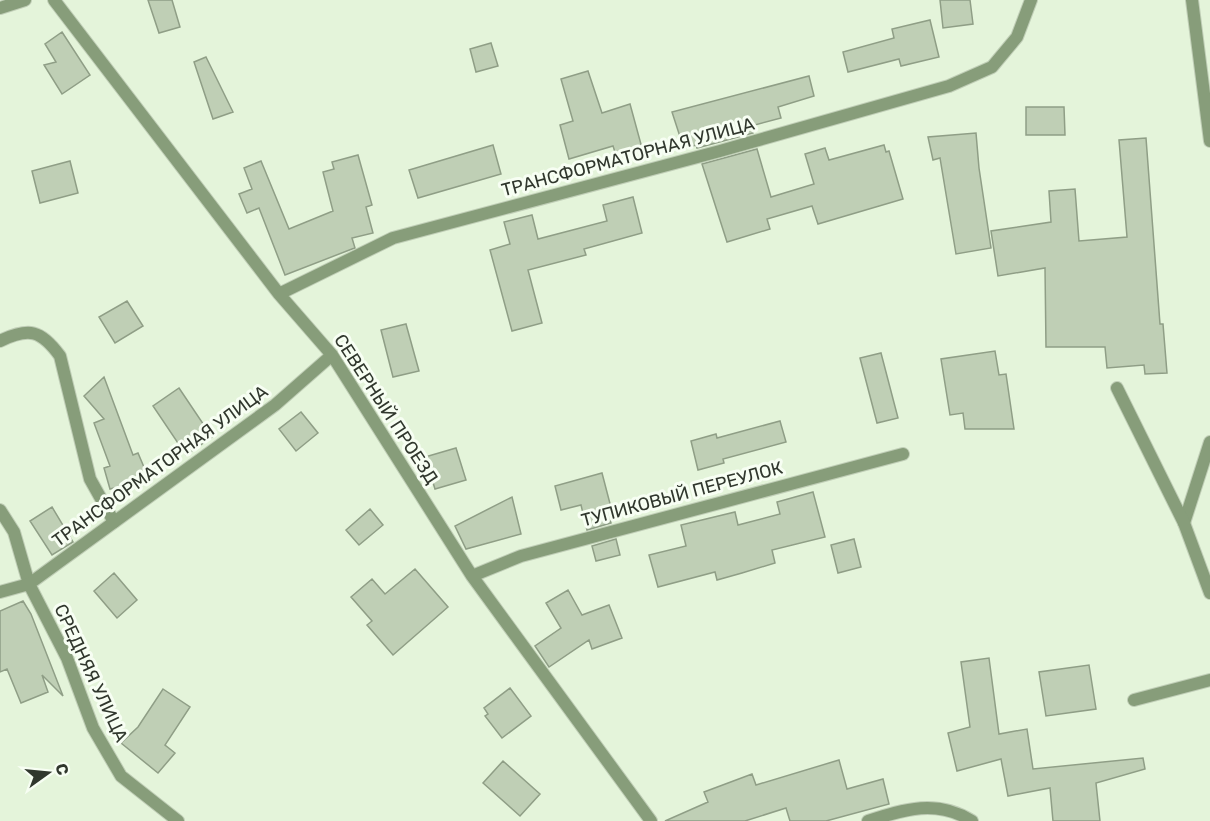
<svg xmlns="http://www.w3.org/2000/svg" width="1210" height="821" font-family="Rubik,sans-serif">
<rect width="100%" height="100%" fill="#e4f4da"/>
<path fill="#bfcfb5" stroke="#8f9e86" stroke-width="1.5" d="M148,0H172L180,27L159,33Z
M940,0H970L973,24L943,28Z
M930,20L939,57L901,66L899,59L848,72L843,52L894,38L892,29Z
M62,32L90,75L62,94L44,65L56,62L45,44Z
M491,43L498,66L476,72L470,49Z
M206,57L233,112L213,119L194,62Z
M588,71L602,113L630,104L642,148L616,155L613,146L569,159L560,125L573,121L561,79Z
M809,76L814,96L778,107L781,118L751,126L753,133L697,148L696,145L684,149L672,112Z
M1026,107H1064L1065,135H1026Z
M976,133L979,168L991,248L956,254L940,158L933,160L928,137Z
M1146,138L1160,324H1163L1167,373L1145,374L1144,365L1107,368L1105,347H1046L1045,268L998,276L991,231L1051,222L1049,191L1075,189L1079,241L1127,237L1119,140Z
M493,145L501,174L418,198L409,170Z
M884,145L886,152L889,151L903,199L818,224L812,206L767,219L770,229L727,242L702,164L757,149L771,197L814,184L805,154L825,148L829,160Z
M358,155L372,205L366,207L373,233L352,238L355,248L352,249L285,275L259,208L247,213L239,194L252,189L244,168L261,161L289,229L333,211L323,172L334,169L332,162Z
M70,161L78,193L40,203L32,171Z
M633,197L642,233L584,249L586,255L528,270L542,323L512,331L490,250L510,244L504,222L532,215L538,239L607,221L603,205Z
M127,301L143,326L115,343L99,317Z
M406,324L419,371L393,377L381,330Z
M995,351L999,375L1006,374L1014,429H965L963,413L950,415L941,359Z
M881,353L898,418L877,423L860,358Z
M104,377L133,455L138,453L149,479L110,489L104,468L110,466L94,423L104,419L84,396Z
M179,388L212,437L186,455L153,406Z
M301,412L318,433L296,451L279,429Z
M780,421L786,442L723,459L724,463L698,470L691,441L716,434L717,438Z
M456,448L466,480L435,489L425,457Z
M602,473L614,519H610L611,523L587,530L581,505L561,510L555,486Z
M813,492L825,537L772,550L775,563L742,573L717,580L715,572L658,587L649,555L686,546L681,525L735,512L738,525L780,514L777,502Z
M512,497L521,534L466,549L455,526Z
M52,507L73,542L52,555L30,521Z
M370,509L383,525L359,545L346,530Z
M616,539L620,555L596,561L592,546Z
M854,539L861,567L838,573L831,545Z
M415,569L448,607L393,655L367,625L372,621L351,597L372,579L385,594Z
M114,573L137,600L117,618L94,591Z
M568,590L582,615L609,605L622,638L592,649L589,640L549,667L535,646L561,628L546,603Z
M23,601L31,614L63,696L42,675L48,692L21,703L7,669L0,672V611Z
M989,658L999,734L1027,729L1033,769L1143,758L1145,769L1096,783L1100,821H1053L1050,788L1008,796L1001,759L957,771L948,733L970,727L961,662Z
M1089,665L1096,709L1046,716L1039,672Z
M510,688L531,716L502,738L485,716L488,714L484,708Z
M163,689L190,707L165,745L175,753L158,773L121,743L138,727Z
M839,760L847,789L883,779L889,804L826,821H790L786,808L745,821H665L708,802L704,792L752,774L756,785Z
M503,761L540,794L520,816L483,783Z"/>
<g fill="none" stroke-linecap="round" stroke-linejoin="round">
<g stroke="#c0ceb7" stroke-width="14">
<path id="service" d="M1192,0L1210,141
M0,341C29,327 41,330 60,356L90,479L114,522
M0,510L14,532L29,584
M1184,523L1210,442
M1134,700L1210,680"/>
</g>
<g stroke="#c0ceb7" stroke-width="14">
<path id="minor" d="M54,0L279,294L332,355L472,576L651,821
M0,8L25,0
M279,294L393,238L720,151L949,86L992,67L1017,37L1031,0
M1117,388L1184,523L1210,593
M472,576L521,556L903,454
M29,584L67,658L93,728L121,776L178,821
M0,592L29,584L275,405L332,355
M868,821C905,809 937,799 972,821"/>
</g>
<use href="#service" stroke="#879d7a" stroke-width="12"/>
<use href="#minor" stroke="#879d7a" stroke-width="12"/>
</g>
<g text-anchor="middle" stroke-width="6" stroke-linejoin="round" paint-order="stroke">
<g font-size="18" fill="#30372d" stroke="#f7fef3">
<text transform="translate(628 157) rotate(-15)" y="6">ТРАНСФОРМАТОРНАЯ УЛИЦА</text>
<text transform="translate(386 409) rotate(57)" y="6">СЕВЕРНЫЙ ПРОЕЗД</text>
<text transform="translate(160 466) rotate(-36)" y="6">ТРАНСФОРМАТОРНАЯ УЛИЦА</text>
<text transform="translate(682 494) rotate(-15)" y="6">ТУПИКОВЫЙ ПЕРЕУЛОК</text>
<text transform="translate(91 673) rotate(65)" y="6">СРЕДНЯЯ УЛИЦА</text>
</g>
</g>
<g transform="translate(48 773) rotate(75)" stroke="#f7fef3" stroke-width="4.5" paint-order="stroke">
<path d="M0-4.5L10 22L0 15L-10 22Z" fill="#30372d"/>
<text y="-9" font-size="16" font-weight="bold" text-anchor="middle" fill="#30372d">С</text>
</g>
</svg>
